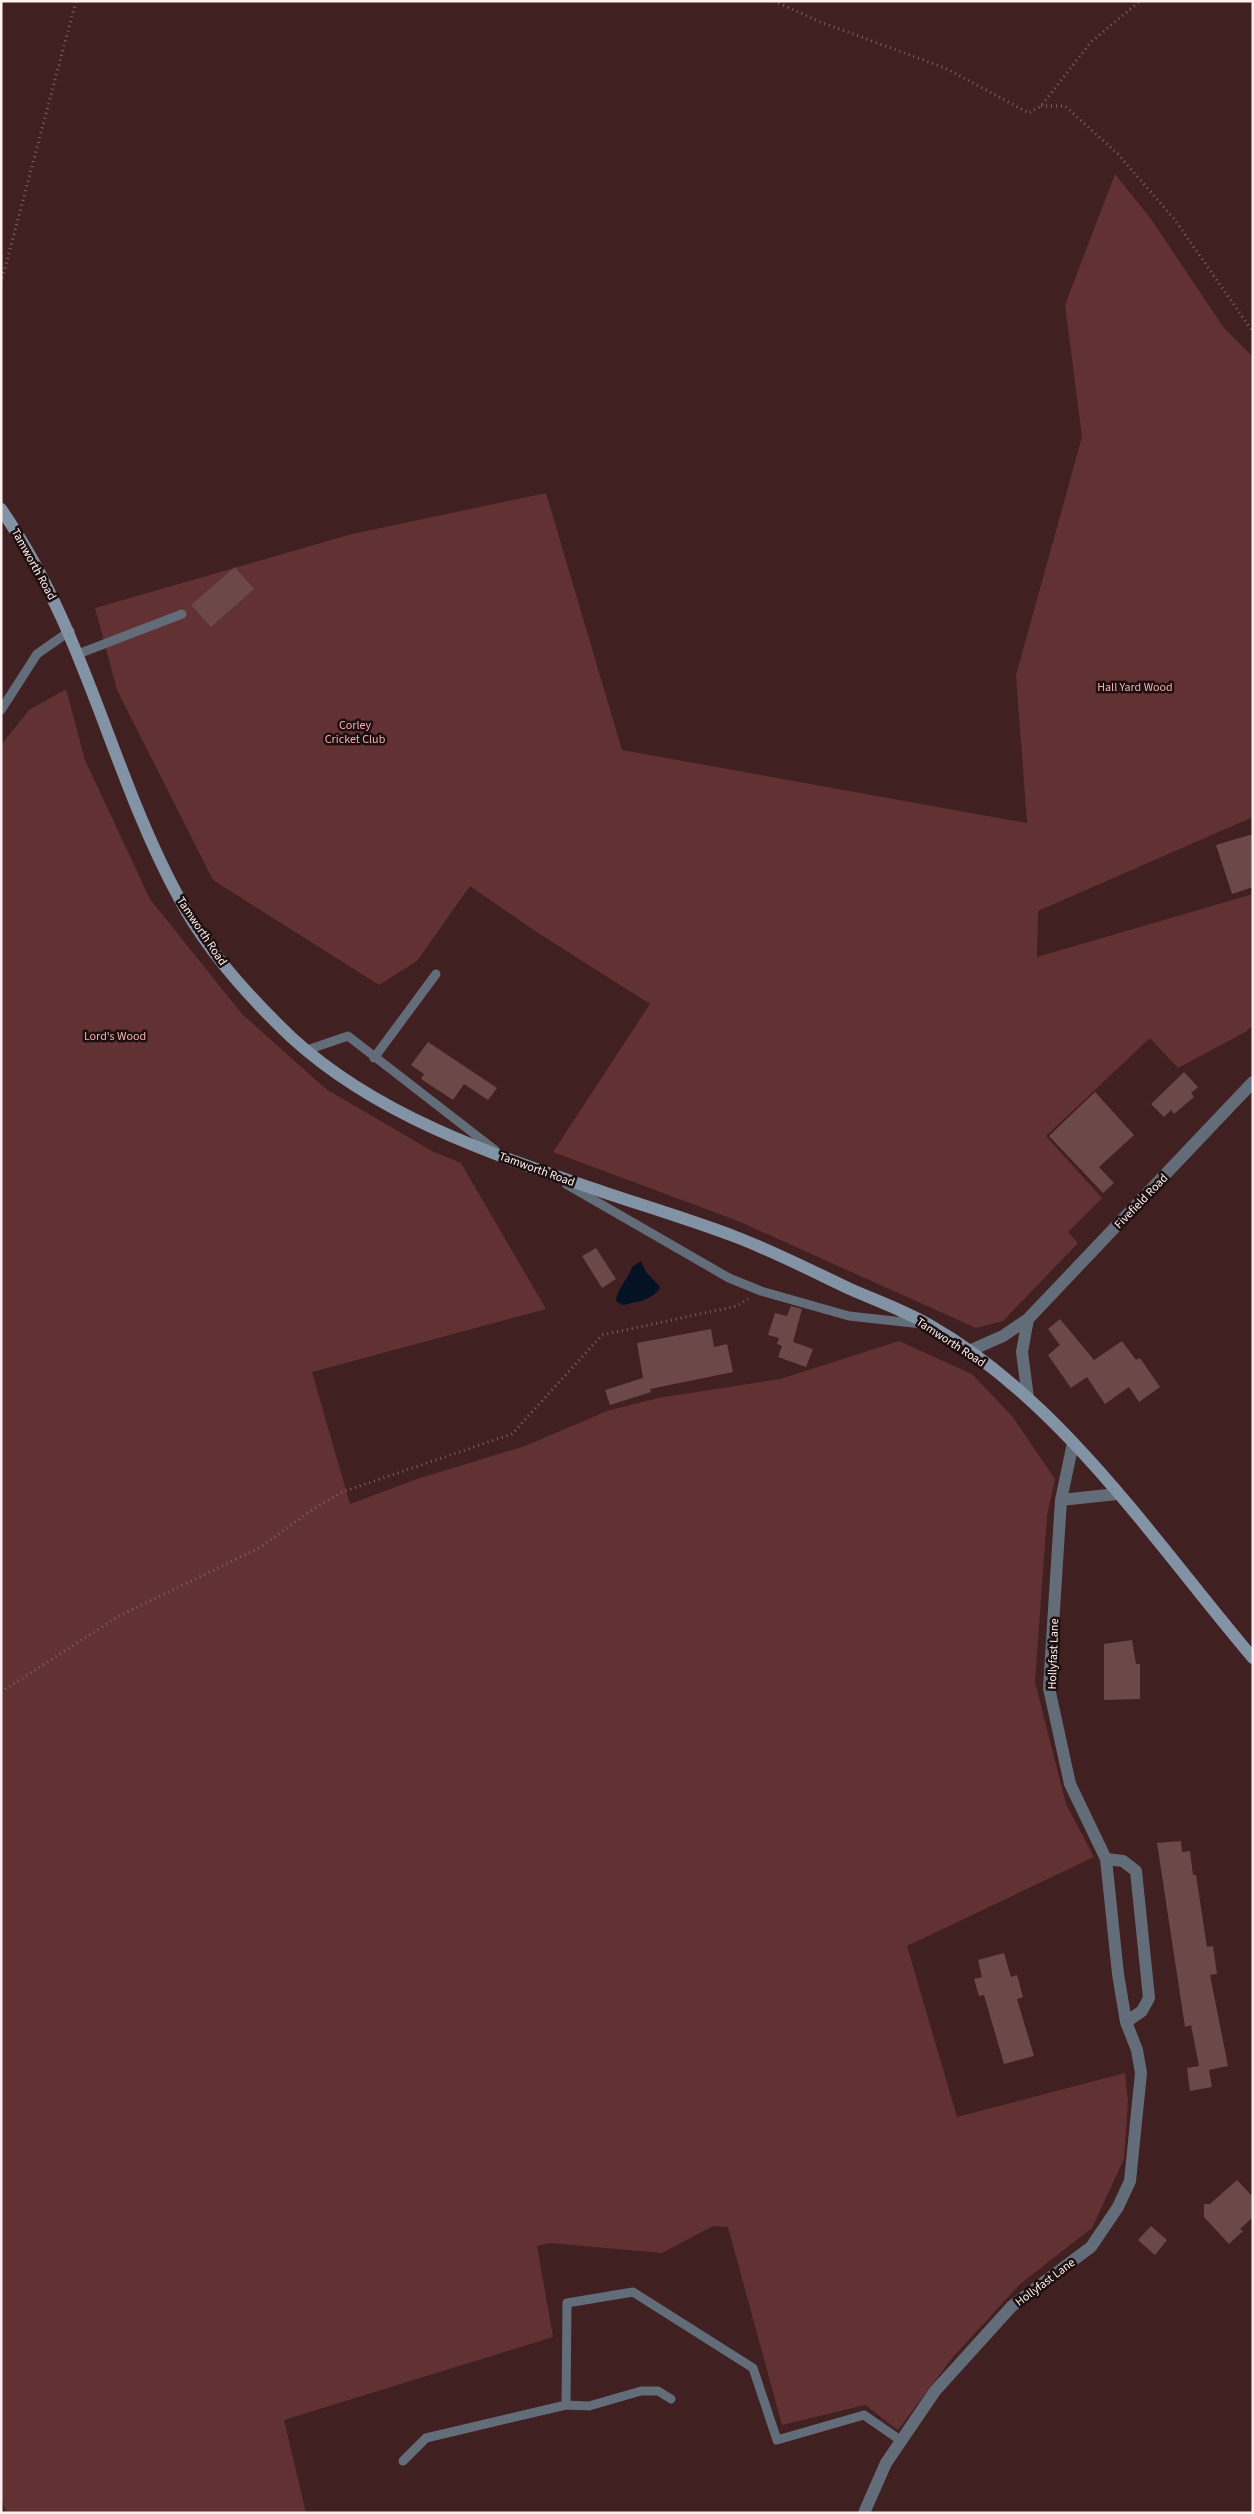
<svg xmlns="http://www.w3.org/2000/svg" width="1254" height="2514" font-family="'Source Sans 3',sans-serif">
<rect width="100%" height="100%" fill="#402021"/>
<path fill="#613133" d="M1115,174L1151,219L1224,328L1253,357V817L1038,911L1037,957L1253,894V1025L1247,1031L1178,1068L1150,1038L1046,1136L1102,1198L1068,1232L1078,1243L1003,1321L976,1328L738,1221L553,1152L650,1004L538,933L470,886L417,961L379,985L213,880L117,690L95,608L352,534L546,493L622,750L1027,823L1016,675L1082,437L1065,305Z
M66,689L85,760L150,899L242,1014L326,1089L432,1151L461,1163L546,1309L312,1372L350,1504L417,1479L525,1446L607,1411L658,1398L780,1379L899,1341L972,1374L1012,1416L1055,1479L1047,1516L1035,1682L1066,1804L1094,1857L907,1946L957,2117L1125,2073L1128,2101L1124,2159L1092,2228L1020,2284L953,2357L898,2430L865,2405L782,2425L728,2227L713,2226L662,2253L550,2243L537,2246L553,2337L284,2420L306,2513H6L1,2497V745L29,710Z"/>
<path fill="#031224" d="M641,1261L646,1272L660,1287C654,1300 636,1302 623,1305L616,1301C617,1288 628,1280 632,1267Z"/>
<path fill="#6c4848" d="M235,567L254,589L211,627L191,605Z
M1253,834V887L1232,894L1216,845Z
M428,1042L497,1088L488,1100L464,1084L453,1100L421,1079L424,1074L411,1065Z
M1184,1072L1198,1087L1191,1093L1194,1097L1174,1114L1171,1110L1164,1117L1151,1104Z
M1095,1092L1134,1135L1099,1167L1114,1183L1103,1193L1049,1136Z
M596,1248L616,1279L602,1288L582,1256Z
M791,1306L802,1309L793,1342L813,1349L806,1367L778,1357L782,1346L777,1344L779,1338L768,1335L775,1313L787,1316Z
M1060,1319L1094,1360L1122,1341L1136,1360L1140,1358L1160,1387L1139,1402L1129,1387L1105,1404L1087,1377L1071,1388L1048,1355L1060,1345L1048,1329Z
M711,1329L714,1347L727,1344L733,1372L650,1389L651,1392L610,1405L605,1390L643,1378L637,1343Z
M1132,1640L1136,1664H1140V1699L1104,1700V1644Z
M1181,1841L1182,1852L1190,1851L1193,1875H1196L1207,1947L1213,1946L1217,1974L1210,1975L1228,2066L1209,2070L1212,2087L1190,2091L1187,2068L1199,2066L1191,2025L1185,2027L1157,1843Z
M1004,1953L1011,1977L1017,1975L1023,1997L1017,1999L1034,2056L1004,2064L984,1995L979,1996L974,1979L982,1977L978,1960Z
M1237,2180L1253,2197V2217L1240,2229L1243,2231L1229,2244L1204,2217V2204H1210Z
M1151,2226L1167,2240L1155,2255L1138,2240Z"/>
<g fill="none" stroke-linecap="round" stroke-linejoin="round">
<path stroke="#7d6363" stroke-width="3" stroke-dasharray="1 4" stroke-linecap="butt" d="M774,1L818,21L945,68L1029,113L1041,106L1091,42L1140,1
M1041,106H1065L1118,154L1175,220L1253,332
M1,283L76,1
M1,1692L119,1616L259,1548L312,1510L342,1492L512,1434L602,1335L737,1306L748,1299"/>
<path stroke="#636d79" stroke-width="9" d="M78,654L182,614
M1,710L37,654L70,631
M307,1050L348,1036L495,1150
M374,1058L436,974
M566,1184L729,1278L761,1291L849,1316L922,1324
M566,2405L589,2406L641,2391H658L671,2399
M403,2461L426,2438L566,2405L567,2303L633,2292L753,2368L777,2440L864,2415L900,2440"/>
<path stroke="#636d79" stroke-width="12" d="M1028,1319L1022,1352L1028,1398
M969,1351L1003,1336L1028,1319L1253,1082
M1061,1500L1117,1494
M1106,1859L1123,1861L1136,1871L1149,1998L1142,2011L1126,2022
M864,2513L886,2463L935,2391L1012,2306L1091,2247L1118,2207L1130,2181L1141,2073L1137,2050L1126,2022L1118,1974L1106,1859L1070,1784L1049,1688L1061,1500L1073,1443"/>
<path stroke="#8293a5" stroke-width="12" d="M1,509C86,631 110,771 179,898C206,950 249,997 291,1037C379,1118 497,1156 609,1194C651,1208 694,1221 736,1237C775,1252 812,1271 850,1289C877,1301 906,1311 931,1326C1063,1402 1156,1544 1253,1658"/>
</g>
<g text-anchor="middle" stroke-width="5" stroke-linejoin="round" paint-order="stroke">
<g font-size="12" fill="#fff1f0" stroke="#1d0f0f">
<text transform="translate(34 564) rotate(61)" y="4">Tamworth Road</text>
<text transform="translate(202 931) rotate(56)" y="4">Tamworth Road</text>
<text transform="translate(537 1169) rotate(20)" y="4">Tamworth Road</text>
<text transform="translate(1141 1201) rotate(-46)" y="4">Fivefield Road</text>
<text transform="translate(951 1342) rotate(33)" y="4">Tamworth Road</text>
<text transform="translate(1053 1654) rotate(-88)" y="4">Hollyfast Lane</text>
<text transform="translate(1045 2282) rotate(-37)" y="4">Hollyfast Lane</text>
</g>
<g font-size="12" fill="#f4adad" stroke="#1d0f0f">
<text x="1135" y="691">Hall Yard Wood</text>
<text x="355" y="729">Corley<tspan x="355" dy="14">Cricket Club</tspan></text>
<text x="115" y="1040">Lord's Wood</text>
</g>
</g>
<rect width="1254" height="2514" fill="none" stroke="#fff1f0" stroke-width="5"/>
</svg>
